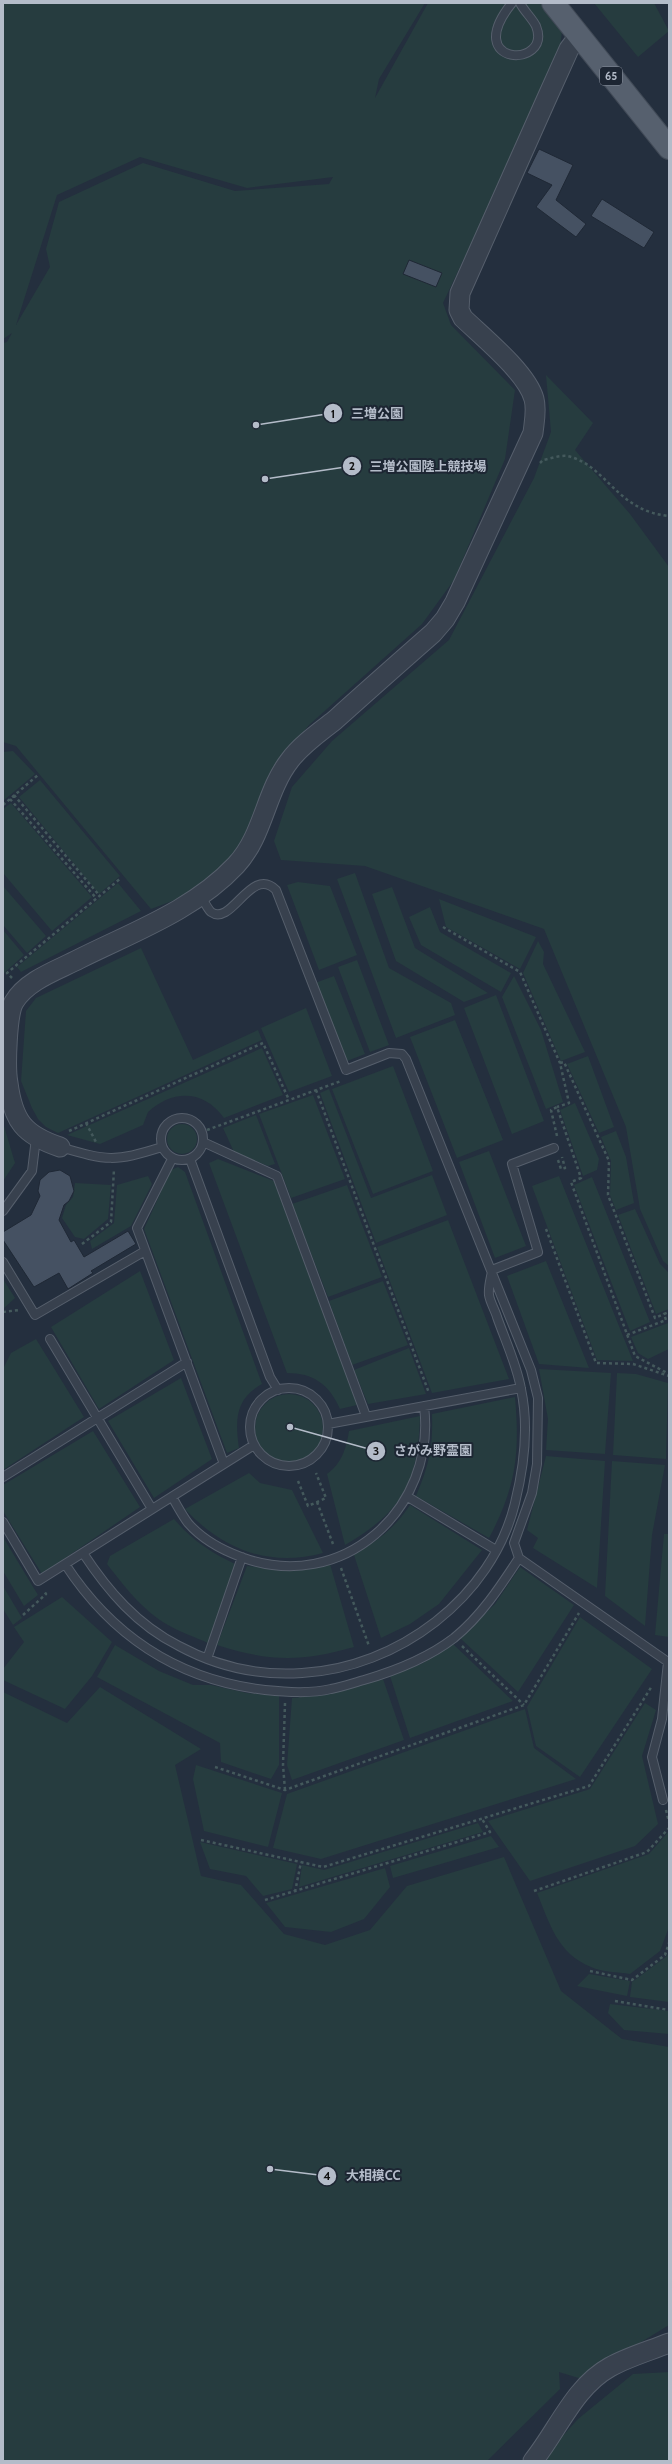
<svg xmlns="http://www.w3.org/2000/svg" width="672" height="2464" font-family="Cabin,'Noto Sans JP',sans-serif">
<rect width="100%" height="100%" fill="#242f3e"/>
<path fill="#263c3f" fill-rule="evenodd" d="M3,3H425L379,79L375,98L428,3H543L562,31L559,57L443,303L451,325L515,390L505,459L454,580L422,624L309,725L278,763L241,844L224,864L188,895L151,909L16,746L3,742V343L7,342L12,333L3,339ZM140,157L247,188L333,177L329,184L235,191L143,163L59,202L46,249L50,267L16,325L57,195Z
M594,3H654L669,31L638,57Z
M546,375L593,423L575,450L630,514L669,567V1266L663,1261L640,1209L626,1127L544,929L365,866L281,860L274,841L292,787L332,741L449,640L534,478L551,432Z
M13,751L35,774L3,801V752Z
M40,780L120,876L99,894L19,797Z
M11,803L92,897L52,931L3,873V809Z
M355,873L389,968L451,1003L455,1015L396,1038L337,879Z
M298,882L330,886L357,955L319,970L287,885Z
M118,883L141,911L21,972L17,967Z
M3,886L46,936L27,953L3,925Z
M392,887L415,948L488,993L464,1002L396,961L372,894Z
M439,899L536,937L520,969L446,927Z
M430,907L440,932L511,973L501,992L421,945L409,917Z
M3,930L24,955L3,974Z
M538,941L544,952L543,964L585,1052L561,1061L523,973Z
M141,948L193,1060L258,1030L262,1040L58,1133L46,1127L38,1119L32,1108L21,1081L26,1011L36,998Z
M357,960L389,1045L370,1052L338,967Z
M334,976L365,1054L347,1061L315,983Z
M514,976L541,1030L563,1102L546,1109L502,997Z
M496,995L544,1121L512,1134L464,1008Z
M306,1008L332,1076L289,1092L261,1028Z
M455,1020L503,1140L457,1158L410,1037Z
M262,1048L283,1095L224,1118C204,1090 173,1089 148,1112L143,1125L100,1144L67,1135Z
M588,1056L614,1127L599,1133L567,1064Z
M393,1066L433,1171L373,1194L332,1089Z
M329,1089L371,1198L432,1175L447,1215L376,1243L320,1093Z
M313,1095L345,1179L291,1198L259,1114Z
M575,1103L599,1159L597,1170L583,1176L560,1110Z
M3,1107L4,1126L15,1163L3,1181Z
M256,1115L275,1164L268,1166L234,1152L223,1128Z
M167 1139a15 15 0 1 1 30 0a15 15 0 1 1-30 0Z
M616,1131L626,1157L634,1203L616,1210L610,1195L611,1161L601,1137Z
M489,1151L526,1246L495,1258L459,1162Z
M218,1159L274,1181L357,1405L340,1409C329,1384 313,1373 287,1373L209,1163Z
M178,1167L185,1172L262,1384C235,1399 235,1420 239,1448L227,1453L144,1229L171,1170Z
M148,1176L152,1184L131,1226L92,1249L90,1241L114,1223L117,1185Z
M559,1176L633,1361L597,1360L532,1186Z
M592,1177L650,1322L630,1331L574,1185Z
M75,1183L111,1185L108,1219L84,1239L75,1237L62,1218L66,1205L73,1197Z
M347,1185L382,1277L328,1297L292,1204Z
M635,1209L660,1264L669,1273V1309L656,1314L618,1215Z
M448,1220L509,1379L432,1393L377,1247Z
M546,1261L589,1368L539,1364L507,1276Z
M140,1271L174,1360L99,1409L51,1327Z
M3,1279L15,1298L3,1309Z
M383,1281L408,1345L352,1365L329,1301Z
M668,1323L669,1349L648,1359L638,1353L631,1337Z
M36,1339L84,1417L3,1470V1369L11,1353Z
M409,1348L426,1394L368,1404L354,1370Z
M539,1369L611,1373L605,1454L546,1450L548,1419Z
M617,1373L636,1374L668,1383L666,1459L613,1455Z
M181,1378L212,1459L154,1498L108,1421Z
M255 1428a34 34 0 1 1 68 0a34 34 0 1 1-68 0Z
M515,1397C520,1454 516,1487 489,1538L416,1496C429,1465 433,1448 432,1414Z
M420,1416C418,1483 403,1511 345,1545L327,1474C342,1463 346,1449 349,1431Z
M93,1431L140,1507L42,1574L3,1511V1485Z
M546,1456L605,1461L597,1588L533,1548L538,1538L527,1530Z
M612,1461L665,1465L652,1535L645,1626L605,1596Z
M249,1473L260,1483L292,1490L323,1553C269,1568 222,1549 185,1509Z
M410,1505L482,1550L439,1604L410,1624L381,1638L354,1555C377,1541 395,1528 410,1505Z
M174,1519C192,1540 210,1552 235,1564L208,1643C195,1637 180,1632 168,1625C143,1611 124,1586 107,1564L110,1556Z
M664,1534H669V1637L655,1635Z
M3,1537L38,1595L24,1606L3,1571Z
M330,1564L354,1647C301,1662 270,1662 217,1645L247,1566L299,1570Z
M520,1567L574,1605L518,1692L460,1638L495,1604Z
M3,1586L22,1618L13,1625L3,1609Z
M62,1597L112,1642L92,1676L65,1709L3,1680V1669L24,1642L14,1627Z
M580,1617L652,1669L580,1777L536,1746L527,1707Z
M453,1644L513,1701L410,1738L390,1676L423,1663Z
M115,1645L159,1671L193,1685H211L247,1693L279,1696V1765L271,1779L221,1762L220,1743L97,1677Z
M383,1679L404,1740L292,1780L287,1765L292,1698L324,1695Z
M100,1687L201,1749L175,1765L201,1876L241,1885L284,1934L325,1945L370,1930L407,1886L504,1857L561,1991L622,2039L669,2047V2325L612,2360L585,2380L559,2372L560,2389L487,2461H3V1692L67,1723Z
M645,1703L656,1710L642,1756L658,1824L635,1846L530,1881L488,1821L590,1789Z
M525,1709L534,1748L576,1779L321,1859L273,1848L287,1794Z
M196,1765L282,1793L268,1847L204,1831L193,1779Z
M478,1823L483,1832L299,1887L302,1865L324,1870Z
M669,1831V1927L660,1951L630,1974C618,1972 602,1972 591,1967C557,1953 550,1924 537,1893L649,1854Z
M491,1836L499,1847L393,1878L390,1866Z
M200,1842L297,1864L292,1889L263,1896L246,1876L210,1869Z
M385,1868L390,1887L364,1919L331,1932L285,1927L266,1903Z
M669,1951V2002L630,1997L632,1982L667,1956Z
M589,1974L630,1981L627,1996L577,1986Z
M610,2004L669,2011V2034L624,2030L608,2013Z
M669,2372V2461H540L578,2419L633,2374Z"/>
<path fill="#455162" stroke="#1f2835" d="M539,149L573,165L556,200L586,224L576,237L536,207L552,185L527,173Z
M602,199L654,232L644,248L591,216Z
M409,260L442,273L436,287L403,274Z
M60,1170L70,1176L74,1191L69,1201L64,1205L59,1220L71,1242L74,1240L84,1257L128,1231L136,1244L91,1271L93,1273L68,1289L59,1273L34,1287L3,1240V1232L31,1215L40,1196L38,1191L40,1180L49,1172Z"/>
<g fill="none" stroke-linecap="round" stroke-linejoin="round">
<g stroke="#565f6c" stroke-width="10">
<path id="service" d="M512,3C460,67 553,69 536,26C532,18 524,11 520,3
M201,896C204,901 207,908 211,912C232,927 251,865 276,890L346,1070L389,1053L402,1054L406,1059L531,1370L538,1398L537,1464L532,1493L514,1543L519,1558L668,1662L662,1719L652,1757L663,1800
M161 1139a21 21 0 1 1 42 0a21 21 0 1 1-42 0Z
M203,1142L277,1176L366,1416
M60,1147C108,1161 114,1162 162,1147
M172,1159L137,1228L224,1464
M190,1159L270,1377L278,1390
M3,1211L32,1171L36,1138
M3,1262L35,1315L145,1251
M492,1270L538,1252L512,1164L554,1148
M50,1339L152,1509
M250 1427a39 39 0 1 1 78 0a39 39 0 1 1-78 0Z
M328,1424L521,1388
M3,1477L187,1362
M172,1497C177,1505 182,1515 188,1523C201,1538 222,1550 241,1557C342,1595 437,1509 424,1406
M408,1497L496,1550
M3,1522L38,1581L254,1445
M83,1553C108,1591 137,1625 179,1646C216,1666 259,1676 302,1673C397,1668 492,1598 515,1503C524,1467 529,1426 521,1389C517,1365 505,1340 497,1317C495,1310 490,1302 489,1295C488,1287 491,1278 492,1271
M65,1564C112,1636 178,1680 265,1690C286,1692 310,1694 331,1689C342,1687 353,1683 364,1680C395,1671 428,1658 454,1638C481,1616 500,1587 519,1558
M207,1659L242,1557"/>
</g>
<g stroke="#565f6c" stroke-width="21">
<path id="tertiary" d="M60,1147C24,1135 13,1121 8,1083C5,1067 7,1014 14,1002C27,980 58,970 79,959C133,932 194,910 236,865C264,835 265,792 290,760C302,744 320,732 335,720C367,691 400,662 433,633L445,619L455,602L533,433C534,423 537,410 534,399C527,373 484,338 463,318L459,310L460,293L546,100L569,49L579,36
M533,2461C558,2430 574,2387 610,2367C628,2357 649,2351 669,2343"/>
</g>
<g stroke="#414a57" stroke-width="24">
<path id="primary" d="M553,3L669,148"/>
</g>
<path stroke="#44595c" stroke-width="2.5" stroke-dasharray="3 3" stroke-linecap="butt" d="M540,463L543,460C549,459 560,455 567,456C606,464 616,511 669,516
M14,795L99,895
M10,799L96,898
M3,805L38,775
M443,927L520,972L560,1063L569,1103L557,1107
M12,978L7,973L121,878
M560,1063L564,1062L609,1161L608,1195L655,1318L664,1314
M316,1090L429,1393
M86,1123L97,1144
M207,1130L341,1081
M69,1131L263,1043L289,1100
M557,1136L551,1110L557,1107L581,1178L571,1182L635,1356L669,1374
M558,1160L561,1169L565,1168L562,1157
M546,1229L596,1363L633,1364L669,1376
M82,1244L111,1222L114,1169
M3,1312L19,1310
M627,1335L666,1320L664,1314L669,1312
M298,1481L308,1506L326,1498L316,1473
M317,1502L333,1544
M341,1568L369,1646
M23,1615L46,1594L44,1591
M462,1646L524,1705
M285,1703L283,1765L285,1790
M215,1767L285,1790L524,1705L579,1613
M666,1810L669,1822
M201,1840L323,1867L589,1786L652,1686
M534,1891L647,1852L669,1828
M295,1892L301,1862
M265,1900L490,1832L482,1819
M590,1971L632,1980L665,1955L669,1943
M615,2001L669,2010"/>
<use href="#service" stroke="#38414e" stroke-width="8"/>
<use href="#tertiary" stroke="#38414e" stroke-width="19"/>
<use href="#primary" stroke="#56606e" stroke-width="22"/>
</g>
<g text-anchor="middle" stroke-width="4" stroke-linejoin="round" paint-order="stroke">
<rect fill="#1d2633" stroke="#878f9c" stroke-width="1" x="600" y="67" width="22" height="18" rx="3"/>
<g font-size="11" font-weight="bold" fill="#b4bcc9">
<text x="611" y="80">65</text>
</g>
</g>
<path fill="none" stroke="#b4bcc9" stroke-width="1.5" d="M256 425L333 413M265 479L352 466M290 1427L376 1451M270 2169L327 2176"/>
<g fill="#b4bcc9" stroke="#1d2633" stroke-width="1.5">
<circle cx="256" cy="425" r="4"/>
<circle cx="265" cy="479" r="4"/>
<circle cx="290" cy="1427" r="4"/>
<circle cx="270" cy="2169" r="4"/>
<circle cx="333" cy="413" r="10"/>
<circle cx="352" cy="466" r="10"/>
<circle cx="376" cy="1451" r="10"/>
<circle cx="327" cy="2176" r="10"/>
</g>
<g font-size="12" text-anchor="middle" font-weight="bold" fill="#111">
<text x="333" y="418">1</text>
<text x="352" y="470">2</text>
<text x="376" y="1455">3</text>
<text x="327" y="2180">4</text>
</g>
<g font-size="13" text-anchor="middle" font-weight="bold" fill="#b4bcc9" stroke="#1d2633" stroke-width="4" stroke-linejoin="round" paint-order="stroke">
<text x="377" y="418">三増公園</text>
<text x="428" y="471">三増公園陸上競技場</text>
<text x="433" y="1455">さがみ野霊園</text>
<text x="373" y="2180">大相模CC</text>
</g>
<rect width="672" height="2464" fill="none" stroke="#b4bcc9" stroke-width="8"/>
</svg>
